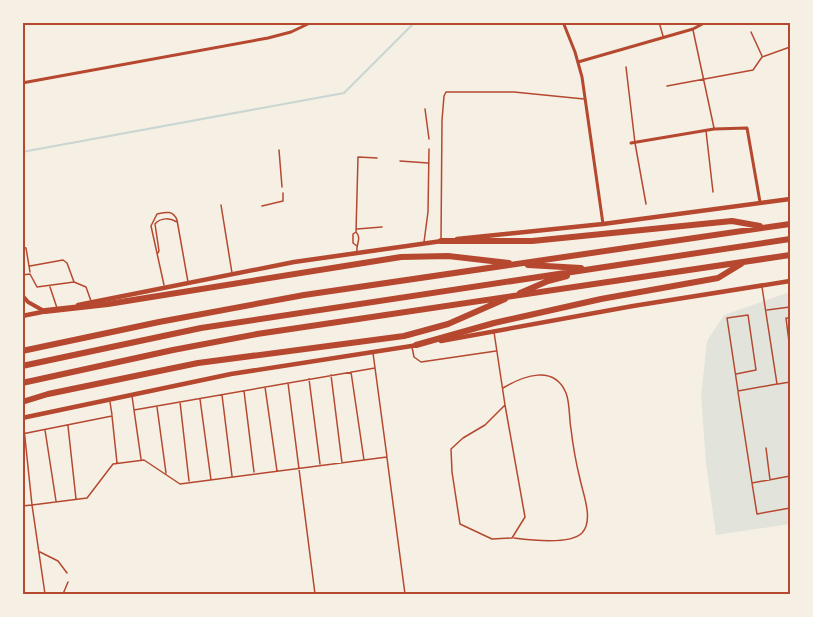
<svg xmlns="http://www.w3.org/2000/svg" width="813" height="617" font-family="Manrope,sans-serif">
<rect width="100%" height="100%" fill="#f6efe4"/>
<path fill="#e2e4dc" d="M790,292V524L716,535L706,463L701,396L707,341L724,315Z"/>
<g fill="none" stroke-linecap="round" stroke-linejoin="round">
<path stroke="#c9d6d2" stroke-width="2" d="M22,152L344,93L415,22"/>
<path stroke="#b5482f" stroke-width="1.5" d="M659,22L663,36
M693,30L714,128
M751,32L762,56
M626,67L635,143L646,204
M667,86L753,70L762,57L790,47
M425,109L429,139
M706,131L713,192
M279,150L282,187
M400,161L428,163
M221,205L232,273
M262,206L283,201V193
M357,229L382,227
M356,232L358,157L377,158
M441,240L442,120L444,96L446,92H514L584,99
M424,242L428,212L429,149
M357,246L353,243V234L356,232C362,238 356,244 357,251
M22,247L26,248L30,272
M158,253L159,251L155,224C161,217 170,218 177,222
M30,266L63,260L67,263L74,282
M22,275L30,274L37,287L74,282L86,287L91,301
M164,285L151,226L157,214C166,212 173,210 177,220L188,282
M50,287L57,308
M767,310L790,307
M790,318H786L790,350
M494,332L505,405L485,425L463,438L451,449L452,472L460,524L492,539L512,538L525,517L505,405
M412,347L414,357L421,362L496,351
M351,372L364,460
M736,374L756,370L748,315L727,318L738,391L777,384L762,287
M331,375L342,463
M309,379L320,464
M288,383L315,594
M778,384L790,382
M265,387L277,471
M503,388C523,376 554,364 566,393C570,403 569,418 571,429C573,446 576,463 580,479C583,494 594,520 582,533C570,545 529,540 514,538
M244,391L254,472
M738,392L752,483L790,476
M222,395L232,476
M132,396L141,459
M200,399L211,480
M110,402L112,415
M180,402L189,481
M157,407L166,473
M134,410L375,368
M68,426L76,499
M45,430L56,501
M22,434L112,416L117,463
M766,448L770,480
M387,458L405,594
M752,483L757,514L790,508
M22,506L32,505L23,419
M40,552L58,561L67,573
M45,594L32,505L87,498L113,464L144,460L180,484L387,457L373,353
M63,594L68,582"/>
<path stroke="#b5482f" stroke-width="3" d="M563,22L575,52L582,77L603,224
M578,62L693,29L706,22
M22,83L268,38L291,32L312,22
M631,143L714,129L747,128L760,202"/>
<path stroke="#b5482f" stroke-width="4" d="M22,295L28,302L44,311"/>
<path stroke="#b5482f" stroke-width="4.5" d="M457,239L603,224L790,199
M78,305L294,262L442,241
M22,316L47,311
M441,341L633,306L790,281
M22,418L231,374L418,345"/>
<path stroke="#b5482f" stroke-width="6" d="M441,241H532L732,221L760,226
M528,265L581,268
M520,293L548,281L567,276
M45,311L108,304L401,257L448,256L509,263
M416,345L494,323L601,299L718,278L741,264
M22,351L159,322L304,295L790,224
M22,366L201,328L790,239
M22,383L173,350L257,334L790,255
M22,402L48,394L198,363L404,336L448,324L505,299"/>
</g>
<rect width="813" height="617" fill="none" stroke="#f6efe4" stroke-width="48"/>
<rect x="24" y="24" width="765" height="569" fill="none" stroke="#b5482f" stroke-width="2"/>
</svg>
